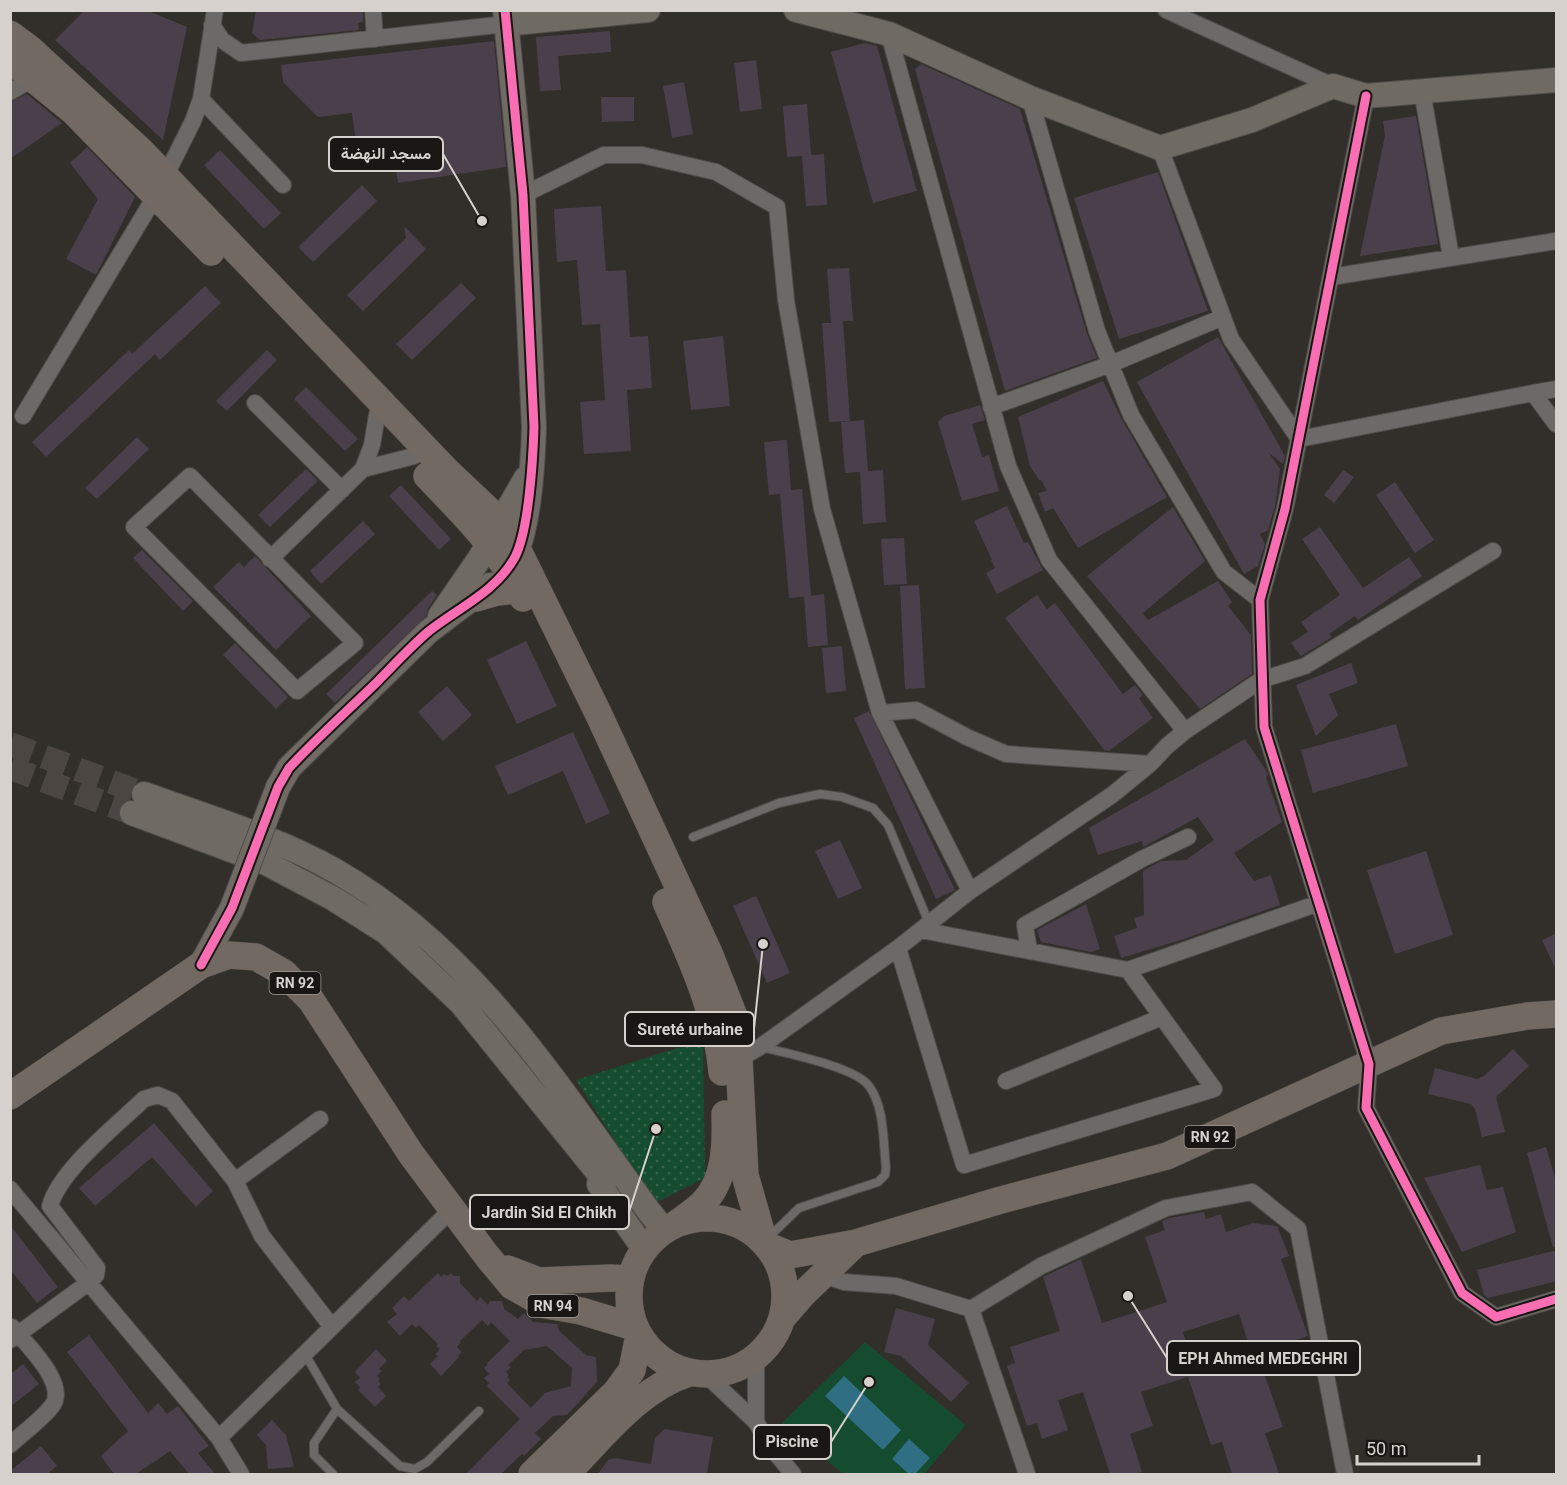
<svg xmlns="http://www.w3.org/2000/svg" width="1567" height="1485" font-family="Roboto,Vazirmatn,sans-serif">
<defs>
<pattern id="park-dots" width="8" height="8" patternUnits="userSpaceOnUse" patternTransform="scale(1.5)"><rect width="8" height="8" fill="#154c2f"/><path d="M2 2h.1M6 6h.1" fill="none" stroke="#36654c" stroke-width="1.8" stroke-linecap="round"/></pattern>
</defs>
<rect width="100%" height="100%" fill="#322e2a"/>
<path fill="url(#park-dots)" d="M703,1040L705,1178L655,1203L576,1080Z"/>
<path fill="#154c2f" d="M865,1342L966,1425L924,1474H843L782,1423Z"/>
<path fill="#2f6e83" d="M844,1376L901,1430L883,1450L825,1396Z
M909,1439L930,1458L915,1474H909L892,1459Z"/>
<path fill="#4a404b" fill-rule="evenodd" d="M85,10H146L187,27L163,140L55,40Z
M256,10H363V22L358,23L359,30L260,40L252,33Z
M610,31L611,52L558,56L561,90L540,91L536,37Z
M494,41L506,167L398,183L393,150L358,155L352,113L318,117L283,82L281,65Z
M865,43L877,46L917,191L873,203L831,52Z
M756,60L762,109L740,112L734,63Z
M921,64L1020,109L1087,334L1097,358L1005,391L915,69Z
M684,82L693,134L672,138L663,86Z
M27,94L62,123L10,159V102Z
M601,97H634V121L602,122Z
M807,104L811,155L824,154L827,205L806,206L802,156L787,157L783,106Z
M1416,116L1438,244L1360,256L1385,136L1383,121Z
M87,147L135,197L96,275L66,259L98,199L70,163Z
M220,150L281,213L264,229L204,165Z
M1158,172L1208,311L1119,339L1074,198Z
M362,185L377,201L313,262L298,247Z
M601,206L606,271L626,270L630,337L648,336L652,388L627,390L631,451L584,454L580,402L605,400L600,324L582,325L577,260L557,262L554,209Z
M404,226L426,249L363,311L347,295L406,238Z
M849,268L853,321H843L850,421L829,422L822,323H831L827,269Z
M461,283L476,298L412,360L396,344Z
M205,286L221,303L160,360L155,354L46,457L32,442L129,350L132,354Z
M723,336L730,406L691,410L683,341Z
M1218,337L1285,456L1283,464L1269,453L1280,469L1275,507L1268,530L1260,534L1265,544L1258,566L1244,574L1137,382Z
M267,350L277,360L227,411L216,401Z
M1103,381L1122,420L1167,497L1078,548L1053,508L1045,512L1038,493L1047,491L1041,480H1039L1030,466L1018,417Z
M306,387L358,439L345,451L294,399Z
M980,405L985,420L972,424L982,457L989,455L999,491L962,501L938,422L944,416Z
M864,420L868,471L883,470L886,522L863,524L860,472L845,473L841,422Z
M137,437L149,449L97,499L85,488Z
M787,440L791,490L802,489L811,596L789,598L780,494L769,495L764,442Z
M306,469L318,481L270,527L258,515Z
M1343,470L1354,477L1334,503L1324,495Z
M1395,482L1434,540L1415,553L1376,495Z
M401,485L451,539L439,550L389,496Z
M1007,506L1024,543L1028,542L1043,570L997,594L986,573L995,568L991,560H992L974,521Z
M1173,507L1205,561L1143,613L1148,620L1218,581L1232,602L1228,606L1251,635L1252,674L1200,709L1087,576Z
M363,521L375,534L321,584L310,571Z
M1320,527L1363,588L1409,557L1422,576L1358,620L1355,616L1329,634L1332,637L1301,656L1291,643L1308,632L1301,622L1340,595L1302,539Z
M904,538L907,584L884,585L881,539Z
M142,550L193,601L183,611L133,558Z
M255,556L311,616L276,650L213,587L239,562L244,567Z
M919,585L925,688L905,689L900,586Z
M432,591L437,595L428,608L426,616L335,703L326,694Z
M824,594L828,645L808,647L804,597Z
M1037,595L1047,609L1055,603L1123,694L1135,685L1143,695L1139,698L1153,718L1109,751L1104,750L1005,618Z
M526,641L557,706L517,724L487,660Z
M235,643L288,697L276,709L223,655Z
M842,646L846,691L826,693L822,648Z
M1351,663L1358,683L1329,694L1338,715L1316,736L1296,685Z
M447,686L472,715L443,741L418,712Z
M869,711L955,890L936,899L854,718Z
M1396,724L1408,766L1313,793L1301,750Z
M573,732L610,813L586,824L563,771L508,795L495,766Z
M1245,739L1267,772L1268,775L1266,777L1282,822L1234,853L1254,881L1271,875L1280,905L1184,939L1121,958L1114,936L1137,928L1134,918L1144,915L1143,871L1161,861L1186,860L1214,840L1198,817L1143,847L1142,841L1098,855L1089,828Z
M840,840L862,888L838,899L815,851Z
M1426,851L1453,935L1395,954L1367,870Z
M756,896L790,973L767,983L733,906Z
M1086,904L1100,949L1091,952L1041,942L1037,930Z
M1557,933V972L1542,940Z
M1513,1049L1529,1066L1496,1097L1505,1132L1482,1137L1475,1109L1471,1104L1428,1094L1435,1068L1477,1079L1484,1076Z
M154,1123L213,1191L196,1207L152,1157L95,1206L79,1188Z
M1546,1147L1557,1185V1246L1553,1247L1527,1153Z
M1480,1165L1487,1190L1503,1187L1516,1232L1462,1252L1424,1178Z
M1204,1212L1206,1219L1221,1214L1226,1232L1253,1223L1277,1226L1289,1256L1281,1259L1308,1336L1252,1355L1239,1314L1183,1332L1192,1362L1219,1353L1224,1370L1259,1359L1283,1427L1265,1433L1279,1474H1232L1222,1442L1211,1445L1188,1377L1141,1392L1153,1426L1130,1434L1142,1472L1134,1474H1110L1083,1392L1058,1400L1068,1430L1042,1439L1037,1423L1027,1426L1007,1366L1015,1363L1010,1347L1060,1331L1043,1277L1081,1259L1102,1323L1167,1302L1145,1237L1165,1230L1162,1221L1169,1218Z
M10,1225L58,1287L37,1303L10,1269Z
M1557,1250V1281L1488,1298L1484,1295L1477,1270Z
M438,1273L441,1277L444,1274L447,1276L451,1273L454,1276H460V1283L477,1301L480,1297L488,1305L490,1301H502L504,1309L518,1319L524,1313L533,1322L557,1324L559,1331L586,1355L596,1357L597,1382L567,1415L553,1416L535,1433L541,1439L524,1456L522,1454L501,1474H466L520,1419L487,1386L489,1383L484,1378L489,1374L484,1368L488,1364L487,1363L510,1341L491,1322L488,1326L482,1320L460,1341L461,1342L457,1347L462,1352L458,1356L459,1357L441,1376L430,1364L438,1356L435,1354L440,1349L436,1346L438,1344L419,1325L416,1328L412,1324L400,1336L387,1322L397,1314L392,1308L404,1296L409,1301ZM547,1346L572,1368L571,1386L545,1393L531,1408L507,1383L510,1380L507,1377L509,1375L506,1372L511,1367L508,1365L524,1350Z
M896,1308L935,1319L928,1345L969,1383L951,1402L901,1356L884,1352Z
M89,1335L148,1413L158,1403L167,1414L178,1406L209,1446L198,1453L215,1474H189L170,1451L136,1474H114L101,1456L128,1431L67,1352Z
M376,1349L387,1361L379,1369L382,1371L377,1376L380,1379L378,1381L381,1384L378,1387L386,1396L375,1407L358,1390L360,1387L355,1382L360,1378L355,1372Z
M23,1364L39,1384L10,1407V1374Z
M272,1420L286,1435L294,1467L268,1469L266,1445L257,1435Z
M665,1429L713,1437L707,1474H598L608,1460L615,1458L651,1464L655,1438Z
M41,1446L57,1466L47,1474H10V1471Z"/>
<g fill="none" stroke-linecap="round" stroke-linejoin="round">
<path stroke="#4b4642" stroke-width="24" stroke-dasharray="24 12" stroke-linecap="butt" d="M10,744L144,794
M10,768L132,813"/>
<g stroke="#4f4b48" stroke-width="10">
<path id="lane" d="M693,837L779,803L820,794L842,797L873,808L888,825L929,923
M761,1047C785,1053 856,1067 869,1086C885,1108 883,1142 886,1168L885,1175L878,1182L799,1208L768,1238
M305,1354L337,1409L400,1466L415,1469L427,1462L479,1411
M333,1474L314,1455V1443L337,1409"/>
</g>
<g stroke="#4f4b48" stroke-width="18">
<path id="street" d="M373,10L375,39
M1166,10L1333,86
M212,25L222,40L241,53L506,24
M889,34L1008,466L1049,560L1185,731
M1422,91L1451,257
M10,92L39,75
M1366,96L1285,509L1260,600L1264,727L1369,1064L1366,1108L1462,1293L1496,1317L1556,1299
M1030,98L1097,331L1131,415L1224,572L1260,600
M201,99L283,185
M1160,148L1231,339L1299,439L1533,393
M523,195L604,155H642L716,172L777,207L786,300L822,509L880,713L970,891
M1331,277L1556,241
M1556,389L1533,393L1556,424
M255,403L342,490
M991,407L1111,364L1223,317
M23,416L156,195L193,121L201,99L215,10
M363,469L414,456L423,446
M190,476L355,643L297,691L134,527Z
M270,559L363,469L372,445L377,415L384,405
M880,713L916,710L967,737L1006,754L1150,764
M921,930L1128,970L1319,903
M898,948L964,1165L1214,1089L1128,970
M1029,951L1025,925L1142,859L1188,837
M739,1059L760,1047L898,948L970,891L1112,795L1150,764L1167,746L1185,731L1261,680L1305,666L1493,551
M1006,1081L1162,1017
M235,1181L320,1119
M10,1189L219,1438L241,1474
M823,1275L844,1282L896,1286L971,1309L1027,1474
M971,1309L1041,1266L1166,1208L1252,1192L1298,1229L1345,1474
M10,1340L88,1283L96,1275L97,1268L50,1206C60,1170 116,1126 144,1099L158,1095L172,1101L235,1181L262,1236L332,1327
M756,1358V1422
M706,1375L756,1422L773,1450L793,1474
M219,1438L452,1209
M10,1445C24,1432 41,1420 52,1406C69,1384 25,1343 12,1327"/>
</g>
<g stroke="#4f4b48" stroke-width="26">
<path id="secondary" d="M505,10L523,195L534,427C533,460 529,531 513,559
M796,10L889,34L1030,98L1160,148L1252,120L1333,86L1366,96L1556,80
M506,24L648,10
M440,616L480,558L526,478
M278,787L289,768L296,761L429,631L490,585
M144,794C205,816 278,838 334,870C474,950 556,1083 648,1210L664,1230
M132,813L266,863L334,899L386,932L461,1003L605,1181L599,1184L644,1249
M201,965L232,908"/>
</g>
<g stroke="#4f4b48" stroke-width="28">
<path id="primary" d="M10,34L29,48L141,151L447,471L500,521L510,534L599,715L709,953L734,1016L739,1059L745,1175L764,1242
M10,60L73,111L211,252
M427,476C465,516 499,548 523,598
M476,598L497,592L519,590
M666,902C690,955 717,1014 722,1072
M10,1096L201,965L229,955L256,957L284,973L311,1000L411,1154L487,1256L512,1286L546,1305L581,1311L634,1327
M629 1296a78 78 0 1 1 156 0a78 78 0 1 1-156 0Z
M676,1224C684,1218 695,1211 702,1204C726,1181 726,1144 725,1114
M768,1246L790,1255L856,1243L1001,1200L1167,1156L1441,1031L1527,1016L1556,1014
M508,1269L539,1281L611,1278L630,1279
M783,1317L803,1294L856,1243
M532,1474L616,1392L632,1370L639,1335
M566,1474C603,1437 638,1389 689,1373"/>
</g>
<use href="#lane" stroke="#6c6966" stroke-width="8"/>
<use href="#street" stroke="#6c6966" stroke-width="16"/>
<use href="#secondary" stroke="#6f6a64" stroke-width="24"/>
<use href="#primary" stroke="#726a62" stroke-width="27"/>
<g stroke="#4f4b48" stroke-width="26" stroke-linecap="butt">
<path id="secondary-bridge" d="M232,908L278,787"/>
</g>
<use href="#secondary-bridge" stroke="#6f6a64" stroke-width="24"/>
<g stroke="#1a1613" stroke-width="13">
<path id="cycleway" d="M1366,96L1285,509L1260,600L1264,727L1369,1064L1366,1108L1462,1293L1496,1317L1556,1299
M201,965L232,908L278,787L289,768C316,739 346,712 374,685C392,667 410,647 429,631C458,608 497,591 515,557C529,530 533,458 534,427L523,195L505,10"/>
</g>
<use href="#cycleway" stroke="#f96db3" stroke-width="9"/>
</g>
<g text-anchor="middle" stroke-width="4.5" stroke-linejoin="round" paint-order="stroke">
<g fill="#1a1613" stroke="#9e9994" stroke-width="1.5">
<rect x="269.5" y="972" width="51" height="22" rx="4.5"/>
<rect x="1184.5" y="1126" width="51" height="22" rx="4.5"/>
<rect x="527.5" y="1295" width="51" height="22" rx="4.5"/>
</g>
<g font-size="14" font-weight="bold" fill="#d6d1cc">
<text x="295" y="988">RN 92</text>
<text x="1210" y="1142">RN 92</text>
<text x="553" y="1311">RN 94</text>
</g>
</g>
<path fill="none" stroke="#d6d1cc" stroke-width="2" d="M482 221L443 154M763 944L754 1029M656 1129L629 1212M1128 1296L1167 1358M869 1382L831 1442"/>
<g fill="#d6d1cc" stroke="#1a1613" stroke-width="2">
<circle cx="482" cy="221" r="6"/>
<circle cx="763" cy="944" r="6"/>
<circle cx="656" cy="1129" r="6"/>
<circle cx="1128" cy="1296" r="6"/>
<circle cx="869" cy="1382" r="6"/>
</g>
<g fill="#1a1613" stroke="#d6d1cc" stroke-width="2">
<rect x="329" y="137" width="114" height="34" rx="6"/>
<rect x="625" y="1012" width="129" height="34" rx="6"/>
<rect x="470" y="1195" width="159" height="34" rx="6"/>
<rect x="1167" y="1341" width="193" height="34" rx="6"/>
<rect x="754" y="1425" width="77" height="34" rx="6"/>
</g>
<g font-size="16" text-anchor="middle" font-weight="bold" fill="#d6d1cc">
<text x="386" y="159">مسجد النهضة</text>
<text x="690" y="1035">Sureté urbaine</text>
<text x="549" y="1218">Jardin Sid El Chikh</text>
<text x="1263" y="1364">EPH Ahmed MEDEGHRI</text>
<text x="792" y="1447">Piscine</text>
</g>
<rect width="1567" height="1485" fill="none" stroke="#d6d1cc" stroke-width="24"/>
<path d="M1357 1455v9h122v-9" fill="none" stroke="#d6d1cc" stroke-width="3"/>
<text x="1366" y="1455" font-size="18" fill="#d6d1cc" stroke="#1a1613" stroke-width="4.5" paint-order="stroke">50 m</text>
</svg>
